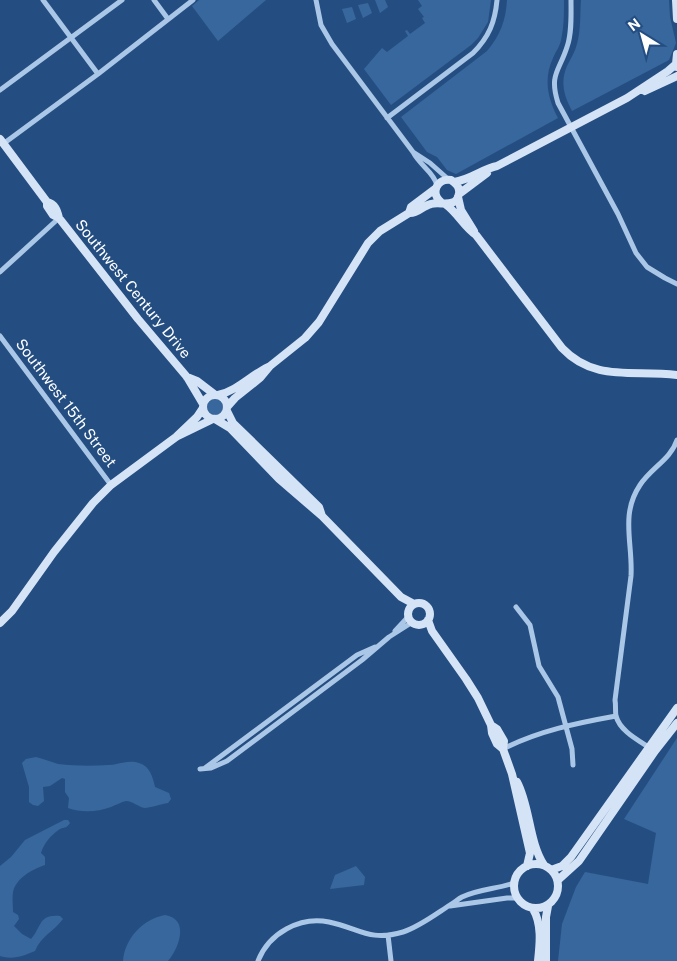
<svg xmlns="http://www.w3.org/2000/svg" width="677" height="961" font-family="'Public Sans',sans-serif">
<rect width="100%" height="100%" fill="#244e81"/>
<path fill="#38679e" d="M199,0H266L218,41L192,6Z
M375,0H385L388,7L380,13Z
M418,0H491L488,22L478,38L471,45L391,105L364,69L382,48L387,52L408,36L405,31L407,30L410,34L425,23L422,18L424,17L418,9L422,6Z
M507,0H564C564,13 564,27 561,40C560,46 556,51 553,58C543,79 548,99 558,118L456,174L447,170L437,157L427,152L401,117L487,51C500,36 506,20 507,0Z
M581,0H669L670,17L676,43L669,60L572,111C564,96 560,82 567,66C571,58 575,52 577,44C581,30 580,14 581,0Z
M368,3L372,13L363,18L358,5Z
M352,7L356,19L347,23L342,9Z
M207 407a8 8 0 1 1 16 0a8 8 0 1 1-16 0Z
M677,738V961H558L562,924L576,887L585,872L648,884L656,833L624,819Z
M36,757C44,759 51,762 58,764C74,766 92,766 109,765C118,765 129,759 139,763C150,766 153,778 155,787L169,793L171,799L168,803C161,804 149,808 145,808C138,807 133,801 126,801C121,802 116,805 111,807C97,812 82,813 68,808L69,798L65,792V779L62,778L50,786L43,787L44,801L38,806L33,805L29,802V787L22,763L26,759Z
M64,820H68L70,823C67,828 65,827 60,829C51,835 44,843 41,853L45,857V865C33,869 16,878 13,892C12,899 13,906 13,912L18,915L19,919L14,926L22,934L31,939C42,927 38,914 60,916L63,919C53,932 41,936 35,951C23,956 13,960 0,956V866L11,857L25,840Z
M356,866L365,877L364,885L330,889L335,875Z
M165,915C190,919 179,948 168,961H123C125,938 143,919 165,915Z"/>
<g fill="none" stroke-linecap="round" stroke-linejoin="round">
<path stroke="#abc7e7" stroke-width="5" d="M43,0L98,74
M154,0L168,19
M316,0L321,25L332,44L413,152C420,166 433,171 437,185
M571,0C571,15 572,33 567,47C559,72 549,74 558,103L618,214L636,253L647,267L665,278L677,284
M0,90L122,0
M387,118L473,53C489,37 495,22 497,0
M3,144L98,74L193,0
M413,152L430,163L448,179
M0,272L59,218
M0,336L111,485
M516,607L530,625L539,666L558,697L572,749L573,765
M395,631L408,617
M650,748C638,740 620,731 616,716C615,711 616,705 615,700L631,576C633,543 620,515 640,485C651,468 671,459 677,440
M503,749C538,731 577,723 616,716
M205,768L357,655L375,647
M200,769L211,768L227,761L362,660L389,637L411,623
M450,906L507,898H517
M388,935L391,961
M258,961C269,933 300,916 329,922C359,928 369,942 403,932C419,927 436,914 450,905C454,903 458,899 462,897C479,889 497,889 514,883"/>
<path stroke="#d5e3f6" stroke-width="8" d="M676,0L677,19
M677,54L676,64L677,67
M645,91L677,76
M0,139L47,202V206L53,215L59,218L138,319L187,377L203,404
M454,182C470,180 482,169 497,166L627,98L668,71L676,64
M459,194L487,173
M458,197L461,210L474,231
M47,202C55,204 57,210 59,218
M445,204C457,212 464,227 476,235L562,348C595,383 635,369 677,375
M409,213C418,214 422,206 431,204C440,201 456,209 459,194C460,188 456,183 451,180C437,178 430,193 441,202
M187,377L197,381L214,394
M203 407a12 12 0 1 1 24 0a12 12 0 1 1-24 0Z
M218,395C237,391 251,375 268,367
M227,407L235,398L260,378L270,366L305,338L319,322L368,243L380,231L409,213L411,207L435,189
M227,411L233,423L319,507L322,516
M215,419L230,428L279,479L322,516L401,597L414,604
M178,436L213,419
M408 614a11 11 0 1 1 22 0a11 11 0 1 1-22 0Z
M428,620L432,631L466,679L478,698L491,725L492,733L497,744L503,749
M0,623L12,611L54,552L93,503L111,485L176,437L197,417L203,408
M491,725L497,729L504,741L503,749L512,774L530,853L527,866
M517,782C530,806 529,843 544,865
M514 886a22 22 0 1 1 44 0a22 22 0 1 1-44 0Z
M551,870L562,866L571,857L677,708
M558,880L579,861L655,751L677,723
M533,909C542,924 540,943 538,961
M546,961V917L548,906"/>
</g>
<g text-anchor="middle" stroke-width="4.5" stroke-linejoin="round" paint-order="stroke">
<g font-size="15" fill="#fff" stroke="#244e81">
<text transform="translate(133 289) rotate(51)" y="5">Southwest Century Drive</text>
<text transform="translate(66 403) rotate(53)" y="5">Southwest 15th Street</text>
</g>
</g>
<g transform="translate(642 35) rotate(323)" stroke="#244e81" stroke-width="4" paint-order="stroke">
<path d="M0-4L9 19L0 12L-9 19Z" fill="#ffffff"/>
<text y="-8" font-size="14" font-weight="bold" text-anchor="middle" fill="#ffffff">N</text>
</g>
</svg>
